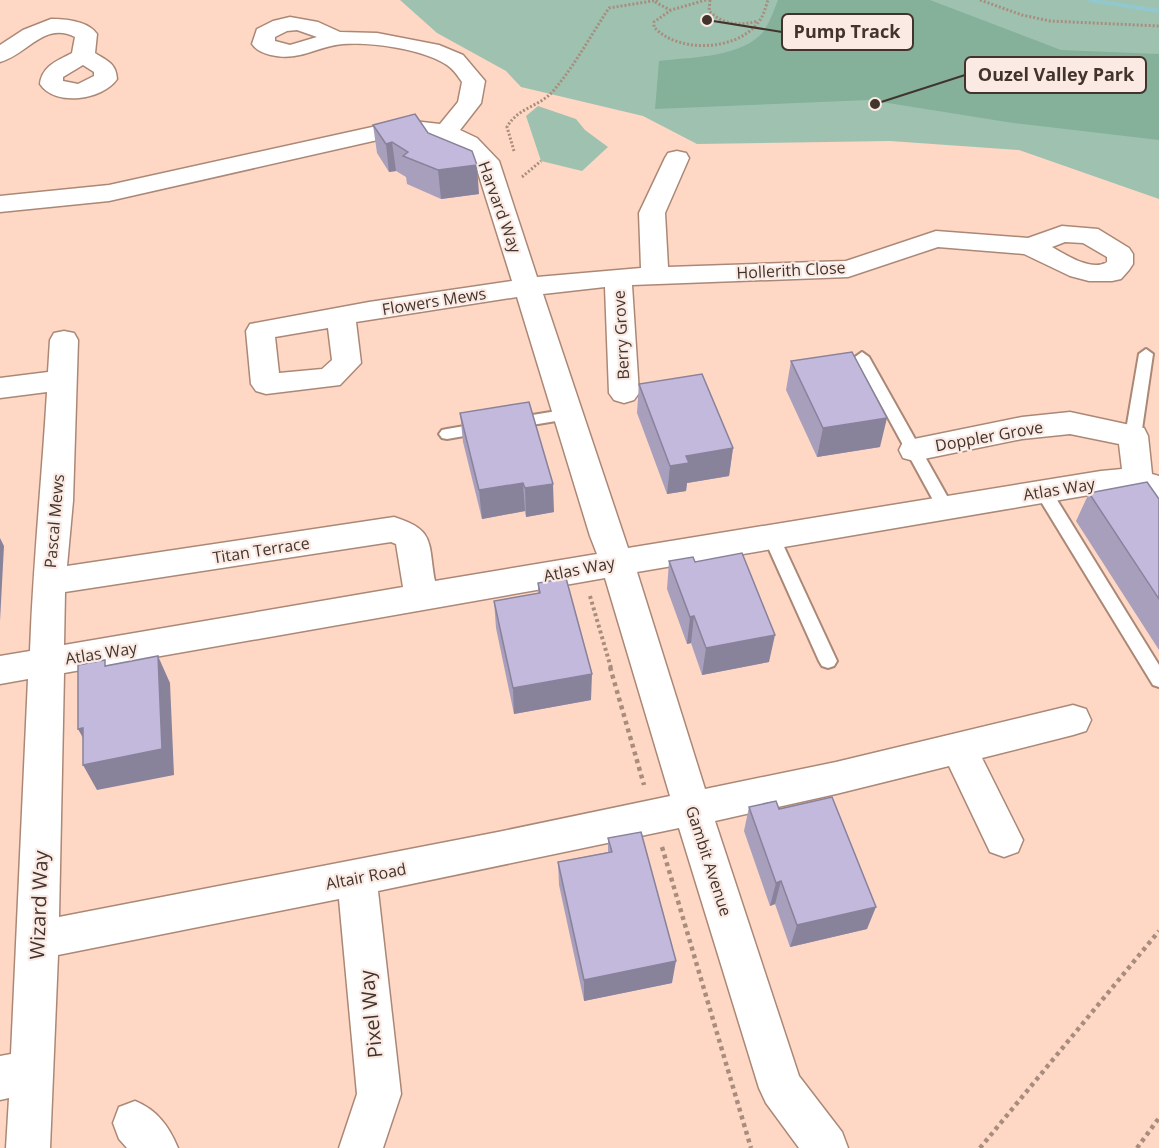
<svg xmlns="http://www.w3.org/2000/svg" width="1159" height="1148" font-family="'Open Sans',sans-serif">
<rect width="100%" height="100%" fill="#fed8c5"/>
<path fill="#9fc2b0" d="M400,0H1159V199L1019,150L890,141L697,144L643,116L521,87L506,71L437,33Z
M538,106L576,119L585,130L608,147L582,171L541,161L526,116Z"/>
<path fill="#85b19b" d="M778,0H930L1061,50L1159,54V140L1013,123L869,100L655,109L659,61C690,57 733,58 758,37C768,29 773,12 778,0Z"/>
<g fill="none" stroke-linecap="round" stroke-linejoin="round">
<path fill="#91c8cf" fill-rule="evenodd" d="M1087,0H1101L1159,9V13L1090,2Z"/>
<g stroke="#ab8876" stroke-width="4">
<path id="lane" d="M1146,349L1153,354L1141,436L1138,440H1128L1125,436L1139,354Z
M862,352L869,357L951,503L953,507L951,511H939L855,357Z
M569,409L574,410L576,414L574,418L514,428L507,423L514,418Z
M482,423L490,428L487,432L447,439L442,438L439,434L442,430L447,429Z
M1043,485L1049,487L1159,665V687L1153,685L1037,495L1035,491L1037,487Z
M771,530L777,532L779,536L837,661L834,666L828,668L822,666L819,661L763,536L765,532Z"/>
</g>
<g stroke="#ab8876" stroke-width="3">
<path id="street" d="M290,17L318,22L340,32L377,33L439,45L463,55L485,81L481,103L460,130L477,138L499,161L537,277L641,268L639,213L665,158L668,153L677,151L686,153L689,158L665,213L668,267L846,261L936,231L1028,238L1062,226L1098,229L1129,248L1133,254V264L1129,270L1121,279L1112,281H1089L1070,276L1024,254L938,247L848,277L632,285L639,393L634,400L624,403L614,400L609,393L605,287L543,294L628,548L1101,471L1122,469L1119,444L1070,434L1022,439L914,461L903,458L899,450L903,442L914,439L1022,417L1070,412L1144,428L1148,436L1152,474L1159,476V499L1135,491L1101,493L637,572L705,789L836,762L1073,705L1086,709L1091,720L1086,731L1073,735L982,758L1023,840L1018,852L1004,857L990,852L949,766L836,794L715,821L799,1076L842,1132L848,1148H799L766,1103L759,1088L679,828L378,891L401,1094L383,1148H339L357,1094L339,899L58,955L50,1148H6L9,1098L0,1100V1056L11,1054L28,679L0,684V656L30,651C33,564 42,478 47,392L0,398V378L48,372L50,340L54,333L64,331L74,333L78,340L73,501L67,566L394,517C436,530 428,543 435,581L597,554L590,536L517,297L356,322L361,363L340,385L266,394L256,391L251,384L246,331L250,324L369,302L512,281L475,163L459,149L441,139L404,134L109,201L0,212V196L109,185L404,120L440,124L458,102L462,82C458,76 453,69 447,65C423,49 372,42 343,44C317,46 299,62 271,55C264,53 257,51 252,44L257,29L273,21ZM297,30L317,37L290,45L275,41V37L287,31ZM1065,242L1083,243L1107,257V262C1092,272 1066,255 1052,247ZM328,328L332,360L322,369L279,373L275,337ZM391,542L396,544L403,587L64,645L65,592ZM605,578L670,796L498,832L59,917L64,673Z
M51,19C66,19 88,21 97,34L95,53C107,61 116,63 117,79C103,100 55,107 40,84C42,66 57,61 72,53L75,37C44,21 27,55 0,62V45L23,30ZM83,65L94,72V76L78,84L63,81V77Z
M135,1101C157,1110 169,1126 178,1148H127L119,1139L113,1123L119,1107Z"/>
</g>
<path stroke="#a88d7f" stroke-width="3" stroke-dasharray="2 2" stroke-linecap="butt" d="M706,0L671,10L654,22V27C677,53 734,51 756,25C763,18 765,9 768,0
M710,0L709,11C723,25 740,26 758,21
M980,0L1022,15L1050,21L1159,26
M655,2L670,10
M514,151L507,127C518,107 540,107 554,90C575,65 591,35 609,8L658,0
M522,177L541,161"/>
<path stroke="#a88d7f" stroke-width="4" stroke-dasharray="3 3" stroke-linecap="butt" d="M590,596L611,668"/>
<path stroke="#a88d7f" stroke-width="4.5" stroke-dasharray="4 4" stroke-linecap="butt" d="M610,667L644,785
M662,847L751,1148
M980,1148L1159,931
M1137,1148L1159,1118"/>
<use href="#lane" fill="#fff" fill-rule="evenodd"/>
<use href="#street" fill="#fff" fill-rule="evenodd"/>
</g>
<path fill="#a89fbd" d="M373,125L428,133L479,194L441,199L407,184L406,177L396,171L389,172L377,153Z
M791,361L880,447L817,457L786,390Z
M639,384L733,448L729,476L687,483L686,491L667,494L637,413Z
M460,413L554,512L526,517L525,511L482,519L463,442Z
M1089,493L1159,499V650L1076,521Z
M669,561L695,562L769,662L702,675L691,643L687,644L667,589Z
M538,583L591,700L514,714L496,628L494,601L538,593Z
M749,807L779,809L867,929L790,947L775,904L770,906L744,831Z
M608,838L672,983L584,1001L559,885L558,862L608,852Z"/>
<path fill="#88829a" d="M392,142L396,171L389,172L386,144Z
M477,165L479,194L441,199L438,170Z
M887,418L880,447L817,457L823,428Z
M733,448L729,476L687,483L686,491L667,494L670,466L686,456Z
M523,483L525,511L482,519L479,490Z
M553,484L554,512L526,517L525,488Z
M0,538L4,546L0,621Z
M694,616L691,643L687,644L690,617Z
M775,635L769,662L702,675L706,648Z
M158,656L170,683L174,775L97,790L83,765Z
M592,674L591,700L514,714L513,688Z
M83,728L92,754L78,729Z
M781,881L775,904L770,906L776,883Z
M876,907L867,929L790,947L797,925Z
M676,961L672,983L584,1001V980Z"/>
<path fill="#c3b9dc" stroke="#88829a" stroke-width="1.5" d="M415,114L428,133L472,151L477,165L438,170L403,156L408,152L392,142L386,144L373,125Z
M852,352L887,418L823,428L791,361Z
M702,374L733,448L686,456L689,463L670,466L639,384Z
M529,402L553,484L525,488L523,483L479,490L460,413Z
M1147,482L1159,499V599L1089,493Z
M742,553L775,635L706,648L694,616L690,617L669,561L693,557L695,562Z
M566,578L592,674L513,688L494,601L540,593L538,583Z
M158,656L162,749L83,765V728L78,729V665L105,660V666Z
M832,797L876,907L797,925L781,881L776,883L749,807L776,801L779,809Z
M641,832L676,961L584,980L558,862L612,852L608,838Z"/>
<g text-anchor="middle" stroke-width="4.5" stroke-linejoin="round" paint-order="stroke">
<g font-size="16" fill="#42342c" stroke="#faeae3">
<text transform="translate(500 207) rotate(70)" y="6">Harvard Way</text>
<text transform="translate(791 270) rotate(-3)" y="6">Hollerith Close</text>
<text transform="translate(434 301) rotate(-9)" y="6">Flowers Mews</text>
<text transform="translate(621 335) rotate(-93)" y="6">Berry Grove</text>
<text transform="translate(989 436) rotate(-10)" y="6">Doppler Grove</text>
<text transform="translate(1059 489) rotate(-9)" y="6">Atlas Way</text>
<text transform="translate(54 521) rotate(-85)" y="6">Pascal Mews</text>
<text transform="translate(261 550) rotate(-9)" y="6">Titan Terrace</text>
<text transform="translate(579 569) rotate(-11)" y="6">Atlas Way</text>
<text transform="translate(101 653) rotate(-9)" y="6">Atlas Way</text>
<text transform="translate(709 861) rotate(72)" y="6">Gambit Avenue</text>
<text transform="translate(366 876) rotate(-11)" y="6">Altair Road</text>
</g>
<g font-size="20" fill="#42342c" stroke="#faeae3">
<text transform="translate(39 905) rotate(-88)" y="7">Wizard Way</text>
<text transform="translate(371 1014) rotate(-96)" y="7">Pixel Way</text>
</g>
</g>
<path fill="none" stroke="#42342c" stroke-width="2" d="M707 20L782 32M875 104L965 75"/>
<g fill="#42342c" stroke="#faeae3" stroke-width="2">
<circle cx="707" cy="20" r="6"/>
<circle cx="875" cy="104" r="6"/>
</g>
<g fill="#faeae3" stroke="#42342c" stroke-width="2">
<rect x="782" y="14" width="131" height="36" rx="6"/>
<rect x="965" y="57" width="181" height="36" rx="6"/>
</g>
<g font-size="18" text-anchor="middle" font-weight="bold" fill="#42342c">
<text x="847" y="38">Pump Track</text>
<text x="1056" y="81">Ouzel Valley Park</text>
</g>
</svg>
